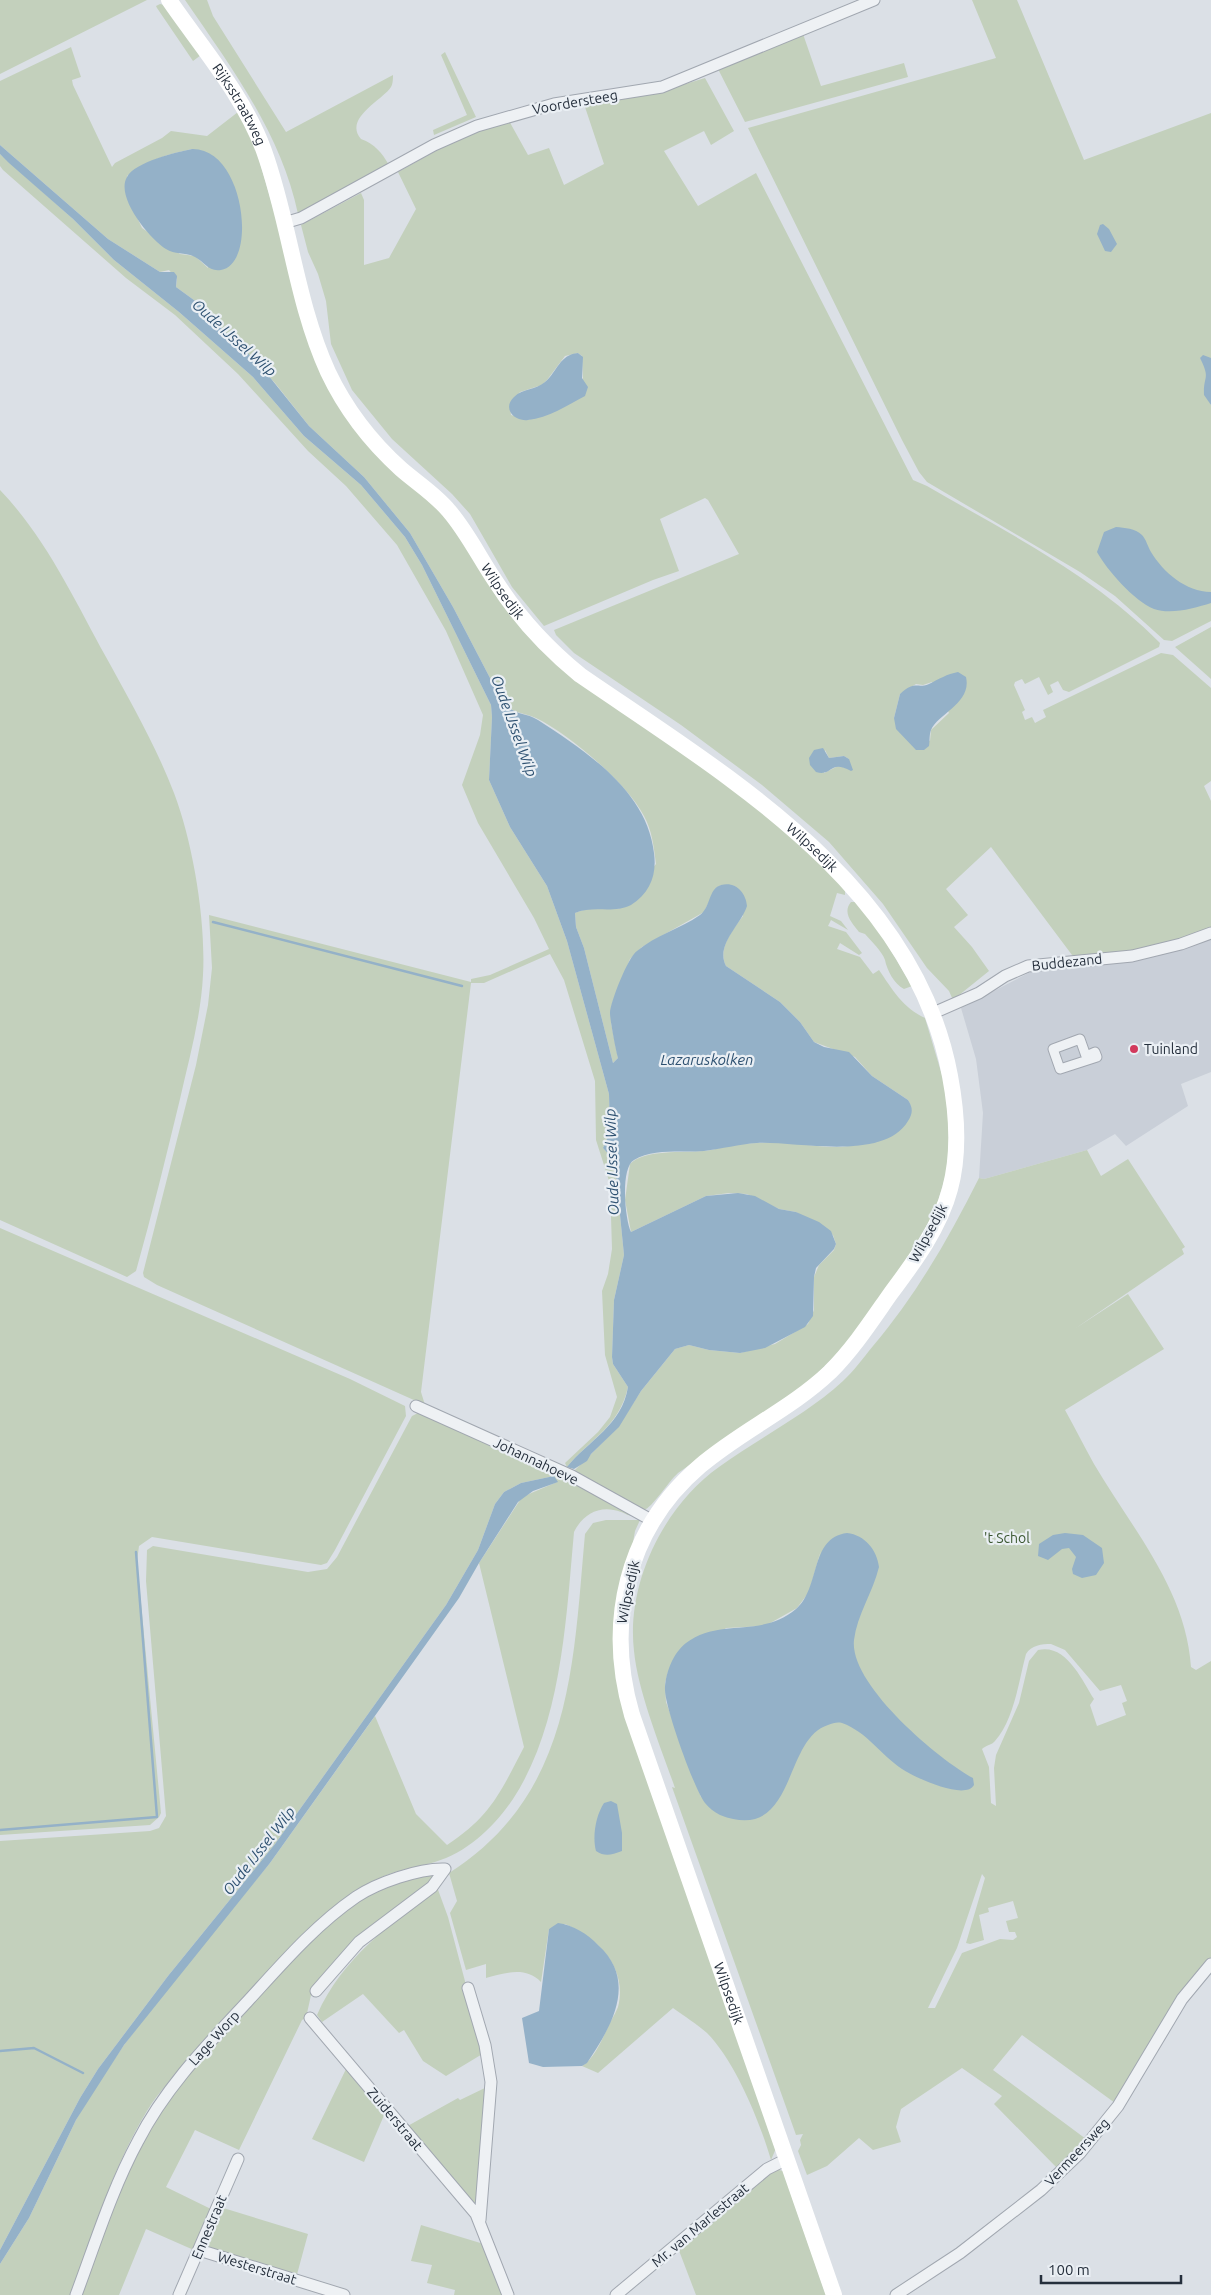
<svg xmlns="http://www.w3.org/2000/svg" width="1211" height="2295" font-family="Ubuntu,sans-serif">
<rect width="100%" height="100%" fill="#dbe0e6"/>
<path fill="#c9cfd8" d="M1211,936V1072L1181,1084L1188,1106L1126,1146L1115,1134L1087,1150L984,1179L979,1178L983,1113L976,1059L961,1008L1038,968Z"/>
<path fill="#c3d0bc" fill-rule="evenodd" d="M0,0H147L0,74Z
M185,0H207L213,16L286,132L393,75C393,78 393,84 391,87C383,100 343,118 361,139C375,144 382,153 389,165L298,214C281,133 231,67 185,0Z
M972,0H1017L1084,160L1211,113V358H1200C1209,370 1211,376 1204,390L1211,405V621L1172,641L1164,640L1115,596L1080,572L927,482L919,472L902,440L748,128L996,58Z
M160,4L165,5L201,55L193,61L157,8L156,6Z
M803,34L821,86L904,63L908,77L745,122L718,69Z
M71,47L81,77L72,80L73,85L112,167L115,163L162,138L171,131L207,136L238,112L253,139L319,365L446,515L506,609L728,782L845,886V895L837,893L830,916L841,921L848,930L831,920L828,926L846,932L862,953L859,955L840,943L837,949L860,957L873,974L879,970C892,989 903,1008 925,1018L947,1092L950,1131L947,1171L935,1211L907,1259L852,1338L811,1380L678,1473C668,1482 652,1508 644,1510L572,1473L618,1427L641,1391L675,1349L689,1345L709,1350L740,1353L775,1344L808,1324L814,1310V1277L819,1265L834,1250L836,1244L833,1235L796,1212L779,1209L747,1194L729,1193L706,1196L631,1232L625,1200L630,1164C644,1149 684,1153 703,1151C716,1150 728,1145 740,1144C754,1143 771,1142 785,1143C807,1144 828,1149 850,1146C869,1144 924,1126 908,1100L872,1076L855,1057L814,1042L800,1022L780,1002L726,966C717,949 733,929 743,916L735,886L721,885L716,888L704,912L642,947L630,959L612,1004L611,1023L618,1058L613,1063L584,948L576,927L575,913C588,907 605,908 619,909L656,864C654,848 652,830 644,816C627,783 569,734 536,718C521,711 514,715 502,701L453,607L410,533L364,477L309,426L275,383L214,321L209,311L176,287L177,279L169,270L160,272L108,239L0,145V81ZM192,149L208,268L195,256L180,254L142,228L129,200L127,176C146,160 169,154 192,149Z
M445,52L476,117L434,135L433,130L467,115L441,55Z
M705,78L734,131L711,145L704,131L664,151L698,206L756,173L913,480L927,486C1006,532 1095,576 1160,643L1159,647L1069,692L1063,690L1058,681L1050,685L1053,692L1048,695L1039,677L1025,684L1022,679L1015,682L1014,685L1025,710L1022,712L1025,720L1032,717L1035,723L1046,717L1043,710L1161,653L1173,655L1211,688V781L1204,786L1211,801V929L1157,947L1075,959L991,847L946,889L968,915L954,927L972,947L989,971L953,1000L949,991L927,968L883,904L829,842L762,785L681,725L574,653L556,635L554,630L739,554L708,500L705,498L660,519L679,571L653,580L544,626L512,587L470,514L452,494L392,439L352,390L331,344L326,301L318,274L308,252L301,225L361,193L364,200V265L389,258L416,209L398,172L464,135L508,119L528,155L549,148L564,185L604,164L584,104L649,95ZM578,353L582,356L583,380L563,407L528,420L511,415L510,406L520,392L542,385L547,380L565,356ZM932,682L949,713L931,730L930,741L894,718L900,694L916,684L923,685ZM825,750L829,758L844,756L849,759L847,768L838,766L824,773Z
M0,154L73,219L114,260L179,312L253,377L304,436L361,485L405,537L422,565L491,705L492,717L489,780L510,827L547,886L567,941L609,1094L610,1132L603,1148L614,1160L615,1166L624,1255L614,1300L612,1357L613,1364L628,1387C619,1427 591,1438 567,1467L565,1463L598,1432L610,1417L617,1397L605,1355L602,1291L608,1274L612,1249L610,1184L596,1140L595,1081L564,980L550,954L484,983H471L421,1392L425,1405L157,1285L144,1277L143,1273L196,1065L208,1005L212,968L209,915L471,982V979L490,975L549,949L534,918L478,823L462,785L480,735L483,715L446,631L397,545L346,486L308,451L238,374L175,315L126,278L3,170L0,166Z
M0,490C46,538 74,599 106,657C130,701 156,746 174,793C193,843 206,921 203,975C201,1017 189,1059 180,1099C166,1157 152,1214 136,1271L127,1277L0,1220Z
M1211,627V679L1175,647Z
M851,902H857L866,909L912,986L904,989C894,984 887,970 885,960C882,951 871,941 865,934L859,932C852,923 842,913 851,902Z
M1087,1150L1101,1176L1128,1159L1185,1247L1182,1249L1184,1254L1076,1328L1128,1294L1164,1349L1065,1410C1075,1428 1084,1446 1094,1464C1132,1529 1186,1589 1191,1667L1196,1670L1211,1661V1957L1194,1977L1115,2103L1022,2035L993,2070L1086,2139L1058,2169L994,2104L1002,2096L962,2068L901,2109L896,2127L901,2142L873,2150L859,2138L827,2166L807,2175L798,2151L801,2145L800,2140L803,2134L796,2135L672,1787L675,1788C661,1748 638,1692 634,1651C626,1583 664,1506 719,1467C760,1437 806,1415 843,1381C854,1371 863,1358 873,1346C916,1295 949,1238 979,1178L984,1179ZM821,1550L759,1809L701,1797L666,1702L665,1683L668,1672L726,1628L765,1626L797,1608L809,1592ZM1051,1644L1065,1650L1100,1691L1121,1685L1127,1701L1122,1703L1126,1715L1097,1726L1090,1705L1094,1699C1082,1680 1066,1643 1038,1650L1029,1661L1019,1703L996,1755L994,1768L996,1806L991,1803L989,1767L982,1749C986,1745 992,1745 995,1741C1014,1720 1019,1680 1026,1654C1031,1645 1042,1644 1051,1644ZM982,1874L985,1878L966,1943L970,1944L984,1940L979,1915L989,1912L988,1908L1013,1901L1018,1918L1006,1921L1009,1932H1015L1017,1937L1013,1940L1000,1939L962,1953L935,2008H928L957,1948Z
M0,1228L350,1379L405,1406L406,1416L335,1550L327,1563L321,1565L152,1537L139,1546L137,1561L161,1813L159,1817L150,1825L0,1835Z
M418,1413L570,1478L636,1515C629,1517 627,1514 621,1512C600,1504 583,1514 574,1532C566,1619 562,1724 513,1799C495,1826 467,1853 435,1862C416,1868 391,1870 375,1881C307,1931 246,1990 192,2054C177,2073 159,2091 147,2111C113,2166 93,2235 70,2295H0V2264L29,2218L76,2120L93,2091L124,2045L165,1991L270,1863L375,1716L416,1814L447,1845C491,1816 500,1793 524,1747L479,1563L522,1497L557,1482L554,1476L521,1483L504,1492L495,1504L478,1550L446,1605L275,1844L168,1976L98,2069L80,2098L0,2250V1841L150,1831L159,1828L166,1816L146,1581L147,1550L153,1546L308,1572L327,1569L337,1557L412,1416Z
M606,1520H640L635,1531L616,1640L777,2146L771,2160C760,2122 735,2061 707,2033C697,2024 684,2016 673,2008L598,2073L582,2066C593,2060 601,2042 606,2031C609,2023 615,2015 618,2007C628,1968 598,1938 565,1924L549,1929L541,1982C525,1966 506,1973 486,1978V1964L466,1970L450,1913L457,1901L449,1873C573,1794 573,1665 585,1534L593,1523Z
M433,1873L436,1878L336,1962L311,1995L306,2018L302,2020L239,2150L195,2130L166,2187L213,2210L196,2251L146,2229L119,2295H81L125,2174L161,2111L191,2072L234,2021L338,1915L372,1891L397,1881Z
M437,1887L448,1917L484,2053L446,2076L423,2061L404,2030L399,2033L363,1994L322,2022L317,2015C342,1958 390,1925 437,1887Z
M347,2067L385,2113L364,2162L312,2139Z
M489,2086L478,2205L461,2194L404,2128L458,2098L460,2100Z
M775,2169L783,2171L826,2295H696L678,2248Z
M220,2207L308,2234L296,2278L205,2247Z
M421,2225L487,2245L506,2295H454L455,2290L427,2283L432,2265L411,2261Z"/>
<path fill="#94b1c8" d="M0,145L108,239L160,272H174L177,276L176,287L209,311L214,321L260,365L309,426L364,477L410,533L453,607L502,701C516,717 524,711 538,720C587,752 647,791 654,853C657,875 650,893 631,905C614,914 593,905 575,913L576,927L584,948L613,1063L618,1058C616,1051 610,1020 610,1013C610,1003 628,957 637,951C656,935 680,929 700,915C711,907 708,889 721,885C736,881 746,893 747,906C741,925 715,945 726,966L780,1002L800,1022L814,1042L824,1047L849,1052L872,1076L908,1100C913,1108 913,1113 908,1121C884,1162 795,1141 757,1143C739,1144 722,1149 704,1151C682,1153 654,1148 634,1160C620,1168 625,1220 631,1232L706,1196L738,1193L755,1196L779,1209L796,1212L819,1222L831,1231L836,1244L834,1249L816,1268L814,1277L813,1316L805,1327L765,1348L740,1353L709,1350L689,1345L675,1349L641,1391L619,1427L591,1454L587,1461L574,1469L567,1467C589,1440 622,1425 628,1387L613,1364L612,1357L614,1300L624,1255L615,1165L614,1160L603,1148L610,1132L609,1094L567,941L547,886L510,827L489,780L492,717L491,705L422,565L405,537L361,485L304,436L253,377L179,312L114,260L73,219L9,163L0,154Z
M192,149C245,148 258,264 221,270C208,272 205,262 195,257C187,252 175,255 166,249C150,239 115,197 127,177C135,162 177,152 192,149Z
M1103,224L1109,229L1117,244L1111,252L1105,251L1097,234L1100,225Z
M578,353L583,357L582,378L588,387L585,396C568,405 548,418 528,420C514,422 502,408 514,397C523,388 536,390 545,382C558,371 559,355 578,353Z
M1203,355L1211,358V405L1204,395C1203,375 1211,380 1200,358Z
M1116,527C1125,528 1135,528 1142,535C1146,539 1148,547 1151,552C1163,572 1186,592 1211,592V603C1195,608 1171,615 1154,609C1134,601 1107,570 1097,552L1104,532Z
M958,672L966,677C972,703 939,713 931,730C929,735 930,741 929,746L924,750H916L896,729L894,718L900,694C915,680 917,689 929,684C939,679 947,674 958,672Z
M823,748L829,758L844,756L849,759L853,770L851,771C829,759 833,777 816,772L810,765L809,758L814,750Z
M554,1476L558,1482L533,1491L518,1502L479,1563L459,1598L270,1863L124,2045L76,2120L29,2218L0,2264V2250L80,2098L98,2069L168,1976L275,1844L446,1605L478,1550L495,1504L504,1492L521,1483Z
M847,1533C865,1535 877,1550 879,1567C873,1592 857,1615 854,1640C849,1684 938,1759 973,1778L974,1785C965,1801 914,1777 902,1769C881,1755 867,1732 842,1723C837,1722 833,1723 828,1725C782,1739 797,1845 720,1815C714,1812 709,1808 705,1803C694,1789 665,1707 665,1690C665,1674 673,1653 686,1643C720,1617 760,1639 796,1609C821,1588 809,1538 847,1533Z
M1065,1533L1083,1535L1102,1548L1104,1563L1096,1575L1082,1578L1073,1574L1072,1569L1076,1557L1069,1548L1062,1549L1048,1560L1038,1556L1039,1544L1053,1535Z
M611,1801L617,1804L622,1833V1851C611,1855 605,1857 596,1851C592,1836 596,1815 604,1803Z
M558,1923C573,1925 588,1934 598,1945C638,1981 612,2026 587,2063L582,2066L543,2067L529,2063L522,2018L539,2011L549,1929Z"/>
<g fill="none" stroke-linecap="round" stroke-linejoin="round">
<path stroke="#94b1c8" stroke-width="2.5" d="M213,922L462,986
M0,1830L157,1817L136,1552
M0,2051L34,2048L83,2073"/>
<g stroke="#a1a7b0" stroke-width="11">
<path id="pedestrian" d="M1080,1039L1086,1056L1095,1052L1097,1057L1060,1069L1053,1049Z"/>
</g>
<g stroke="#a1a7b0" stroke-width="13">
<path id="minor" d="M284,223L301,218L434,145L477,126L554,104L662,87L874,0
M931,1014L979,993L1005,976L1028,966L1132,956L1181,944L1211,933
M416,1406L572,1476L653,1521
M468,1988L485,2045L491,2082L480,2220
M310,2018L476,2214L508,2295
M199,2250L344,2295
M76,2295C95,2244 112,2189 138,2141C165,2088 207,2045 247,2002C281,1965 314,1926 356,1897C377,1883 419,1868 445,1869L432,1887L359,1942L316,1991
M179,2295L238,2159
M616,2295L767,2169L787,2159
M896,2295L960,2253L1041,2190L1080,2153L1118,2106L1182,1999L1211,1964"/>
</g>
<use href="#pedestrian" stroke="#eef1f4" stroke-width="9"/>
<use href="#minor" stroke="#eef1f4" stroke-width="11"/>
<path stroke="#fff" stroke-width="16" id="s1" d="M169,0C202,48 244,96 264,151C290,223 296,302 328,372C346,410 370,441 401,469C417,483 435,494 449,511C468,533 480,559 496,582C519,618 547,648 580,675C727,776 915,885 950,1076C957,1113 960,1152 950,1189C940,1227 915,1261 891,1293C872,1320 854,1348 830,1372C791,1409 741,1431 700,1466C626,1529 605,1623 632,1715L834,2295"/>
</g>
<circle fill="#d2395c" stroke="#eaeff4" stroke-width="2" cx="1134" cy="1049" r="5"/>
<g text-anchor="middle" stroke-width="4.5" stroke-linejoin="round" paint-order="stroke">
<g font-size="14" fill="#252f3c" stroke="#eaeff4">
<text transform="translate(575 102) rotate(-10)" y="5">Voordersteeg</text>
<text dy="5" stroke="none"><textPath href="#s1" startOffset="126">Rijksstraatweg</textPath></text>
<text dy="5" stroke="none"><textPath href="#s1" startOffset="692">Wilpsedijk</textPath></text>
<text dy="5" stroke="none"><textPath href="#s1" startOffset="1096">Wilpsedijk</textPath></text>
<text transform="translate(1067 962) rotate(-6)" y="5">Buddezand</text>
<text transform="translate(928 1233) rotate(-62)" y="5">Wilpsedijk</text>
<text transform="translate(536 1461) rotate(25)" y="5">Johannahoeve</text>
<text transform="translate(628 1592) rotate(-78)" y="5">Wilpsedijk</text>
<text dy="5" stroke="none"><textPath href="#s1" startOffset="2431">Wilpsedijk</textPath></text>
<text transform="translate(214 2038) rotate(-48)" y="5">Lage Worp</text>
<text transform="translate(395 2119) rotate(50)" y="5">Zuiderstraat</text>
<text transform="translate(1077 2152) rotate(-47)" y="5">Vermeersweg</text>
<text transform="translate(700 2225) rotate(-40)" y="5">Mr. van Marlestraat</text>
<text transform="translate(209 2227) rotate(-67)" y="5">Ennestraat</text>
<text transform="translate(257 2268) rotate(17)" y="5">Westerstraat</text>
</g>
<g font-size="14" fill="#252f3c" stroke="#eaeff4" text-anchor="start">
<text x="1144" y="1054">Tuinland</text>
</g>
<g font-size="14" fill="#3c5832" stroke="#eaeff4">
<text x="1007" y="1543">'t Schol</text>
</g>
<g font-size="15" font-style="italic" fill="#2e5171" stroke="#eaeff4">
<text transform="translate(234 338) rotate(42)" y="5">Oude IJssel Wilp</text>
<text transform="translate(514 726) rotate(70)" y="5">Oude IJssel Wilp</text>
<text x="707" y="1065">Lazaruskolken</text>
<text transform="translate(612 1162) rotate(-92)" y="5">Oude IJssel Wilp</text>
<text transform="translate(259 1851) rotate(-52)" y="5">Oude IJssel Wilp</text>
</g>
</g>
<path d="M1041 2275v8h140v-8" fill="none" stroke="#252f3c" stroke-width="2.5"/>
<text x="1048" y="2275" font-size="15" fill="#252f3c" stroke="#eaeff4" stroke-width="4" paint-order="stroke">100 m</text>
</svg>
